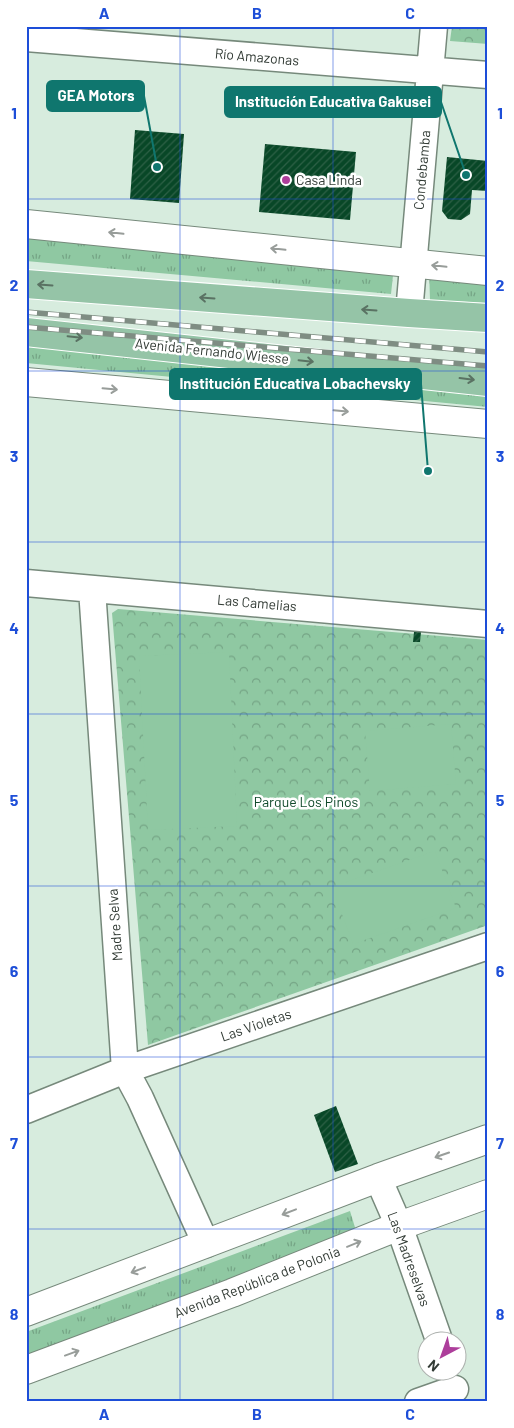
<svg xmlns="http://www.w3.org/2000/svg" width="514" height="1428" font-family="Barlow,sans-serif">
<defs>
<pattern id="grass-tufts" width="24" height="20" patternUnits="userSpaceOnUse" patternTransform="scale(1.25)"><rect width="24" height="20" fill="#8fc8a2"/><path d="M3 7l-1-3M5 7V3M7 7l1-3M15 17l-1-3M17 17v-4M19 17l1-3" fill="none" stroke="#75a485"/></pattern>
<pattern id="forest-crowns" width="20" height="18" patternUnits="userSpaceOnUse" patternTransform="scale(1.25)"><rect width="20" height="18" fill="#8fc8a2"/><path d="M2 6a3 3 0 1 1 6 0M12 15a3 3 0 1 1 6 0" fill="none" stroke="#75a485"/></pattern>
<pattern id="building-hatch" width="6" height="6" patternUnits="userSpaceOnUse" patternTransform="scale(1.25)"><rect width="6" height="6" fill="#084727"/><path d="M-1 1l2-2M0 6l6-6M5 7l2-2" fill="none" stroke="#2d6046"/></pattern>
</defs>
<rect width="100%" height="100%" fill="#d7ecde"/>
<path fill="url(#grass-tufts)" d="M26,234L394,266L391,294L26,261Z
M429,269L488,274V303L430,300Z
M26,346L488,388V407L26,363Z
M350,1211L357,1234L211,1286L26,1357V1332Z"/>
<path fill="url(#forest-crowns)" d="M452,26H488V44L450,41Z
M118,609L488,640V925L148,1045L112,613Z"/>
<path fill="#8fc8a2" d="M229,652L237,826L148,830L139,656Z
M451,724L456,784L370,791L365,731Z
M435,851L456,908L353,944L332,887Z"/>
<path fill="url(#building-hatch)" d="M135,130L184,134L179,203L130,199Z
M265,144L356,152L350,220L259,212Z
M447,157L488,161V191L472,190L470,214L461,220L448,219L442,211Z
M414,632H421L420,642H413Z
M336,1106L358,1164L335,1172L314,1115Z"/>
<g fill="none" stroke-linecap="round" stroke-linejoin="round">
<g stroke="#76897b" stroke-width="29">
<path id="street" d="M26,38L488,75
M409,313L434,26
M26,583L488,624
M92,589L125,1070L140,1098L206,1244
M26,1110L125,1070L488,946
M378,1178L399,1226L439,1340
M418,1402L455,1389"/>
</g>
<g stroke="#76897b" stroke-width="30">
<path id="secondary" d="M26,224L488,271
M26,382L488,424
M26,1312L378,1178L488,1139
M26,1370L232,1293L399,1226L488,1194"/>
</g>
<g stroke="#fff" stroke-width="30">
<path id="primary" d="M26,284L409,313L488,318
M26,332L488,382"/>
</g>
<use href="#street" stroke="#fff" stroke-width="26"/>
<use href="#secondary" stroke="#fff" stroke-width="28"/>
<use href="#primary" stroke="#95c4a7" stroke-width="28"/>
<g stroke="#7f8d83" stroke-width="5.5">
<path id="rail" d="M26,312L488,352
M26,327L488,366"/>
</g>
<use href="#rail" stroke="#fff" stroke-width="4" stroke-dasharray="11" stroke-linecap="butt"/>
</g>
<defs><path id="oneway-shaft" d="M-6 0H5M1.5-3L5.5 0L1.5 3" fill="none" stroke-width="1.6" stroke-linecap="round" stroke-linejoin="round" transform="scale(1.25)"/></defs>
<g stroke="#989d9a">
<use href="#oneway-shaft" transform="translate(116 233) rotate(-174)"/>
<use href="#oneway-shaft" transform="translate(278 249) rotate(-174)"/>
<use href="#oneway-shaft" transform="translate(439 266) rotate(-174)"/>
<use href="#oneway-shaft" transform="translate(110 389) rotate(5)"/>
<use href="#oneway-shaft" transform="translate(341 411) rotate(5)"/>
<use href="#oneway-shaft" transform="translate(442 1155) rotate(161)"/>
<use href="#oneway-shaft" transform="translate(289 1212) rotate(159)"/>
<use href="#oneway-shaft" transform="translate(354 1244) rotate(-22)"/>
<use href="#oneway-shaft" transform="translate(138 1270) rotate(159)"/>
<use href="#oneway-shaft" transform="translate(72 1353) rotate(-20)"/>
</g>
<g stroke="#5a7263">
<use href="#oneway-shaft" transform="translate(45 285) rotate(-176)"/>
<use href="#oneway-shaft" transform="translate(207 298) rotate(-176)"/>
<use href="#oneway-shaft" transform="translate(369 310) rotate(-176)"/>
<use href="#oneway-shaft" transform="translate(75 337) rotate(6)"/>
<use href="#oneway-shaft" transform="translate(306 361) rotate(6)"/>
<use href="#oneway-shaft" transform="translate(467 379) rotate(7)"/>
</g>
<path fill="none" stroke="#1d4ed8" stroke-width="1" stroke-opacity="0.55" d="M180,26V1402M333,26V1402M26,199H488M26,371H488M26,542H488M26,714H488M26,886H488M26,1057H488M26,1229H488"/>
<circle fill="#ad3e9b" stroke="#fff" stroke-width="2" cx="286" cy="180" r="5"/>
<g text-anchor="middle" stroke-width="5" stroke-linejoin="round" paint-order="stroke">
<g font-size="14" fill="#323b35" stroke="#fff">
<text transform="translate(257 57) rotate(5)" y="5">Río Amazonas</text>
<text transform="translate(422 170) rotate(-85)" y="5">Condebamba</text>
<text transform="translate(212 351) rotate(6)" y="5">Avenida Fernando Wiesse</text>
<text transform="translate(257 603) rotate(5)" y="5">Las Camelias</text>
<text transform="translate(115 925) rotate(-94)" y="5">Madre Selva</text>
<text transform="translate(256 1025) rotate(-19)" y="5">Las Violetas</text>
<text transform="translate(409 1259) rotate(70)" y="5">Las Madreselvas</text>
<text transform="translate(257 1282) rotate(-21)" y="5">Avenida República de Polonia</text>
</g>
<g font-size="14" fill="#323b35" stroke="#fff" text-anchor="start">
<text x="296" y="185">Casa Linda</text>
</g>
<g font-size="14" fill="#114a2b" stroke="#fff">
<text x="306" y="807">Parque Los Pinos</text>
</g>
</g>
<path fill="none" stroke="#0f766e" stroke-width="2" d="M157 167L144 96M466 175L441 102M428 471L421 384"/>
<g fill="#0f766e" stroke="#fff" stroke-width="2">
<circle cx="157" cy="167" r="5"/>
<circle cx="466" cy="175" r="5"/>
<circle cx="428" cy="471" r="5"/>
</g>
<g fill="#0f766e" stroke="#0f766e" stroke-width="2">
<rect x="47" y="81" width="97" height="30" rx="5"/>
<rect x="225" y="87" width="216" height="30" rx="5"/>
<rect x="170" y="369" width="251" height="30" rx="5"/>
</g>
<g font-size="15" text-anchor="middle" font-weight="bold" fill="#fff">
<text x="96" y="101">GEA Motors</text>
<text x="333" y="107">Institución Educativa Gakusei</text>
<text x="295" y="389">Institución Educativa Lobachevsky</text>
</g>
<rect width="514" height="1428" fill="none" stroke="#ffffff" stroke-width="55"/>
<g transform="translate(442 1356) rotate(221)"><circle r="24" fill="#ffffff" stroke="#adb1ae"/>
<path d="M0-4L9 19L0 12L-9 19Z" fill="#ad3e9b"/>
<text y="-8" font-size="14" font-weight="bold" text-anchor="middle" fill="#323b35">N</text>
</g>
<rect x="28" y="28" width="458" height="1372" fill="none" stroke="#1d4ed8" stroke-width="2"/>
<g font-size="16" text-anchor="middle" font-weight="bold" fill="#1d4ed8">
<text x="104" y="19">A</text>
<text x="257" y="19">B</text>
<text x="410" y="19">C</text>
<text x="14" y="119">1</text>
<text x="500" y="119">1</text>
<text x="14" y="291">2</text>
<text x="500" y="291">2</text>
<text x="14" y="462">3</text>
<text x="500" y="462">3</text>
<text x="14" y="634">4</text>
<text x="500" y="634">4</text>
<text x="14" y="806">5</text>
<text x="500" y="806">5</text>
<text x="14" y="977">6</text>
<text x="500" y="977">6</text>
<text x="14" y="1149">7</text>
<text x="500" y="1149">7</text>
<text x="14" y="1320">8</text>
<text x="500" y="1320">8</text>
<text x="104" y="1420">A</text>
<text x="257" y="1420">B</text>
<text x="410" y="1420">C</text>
</g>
</svg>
